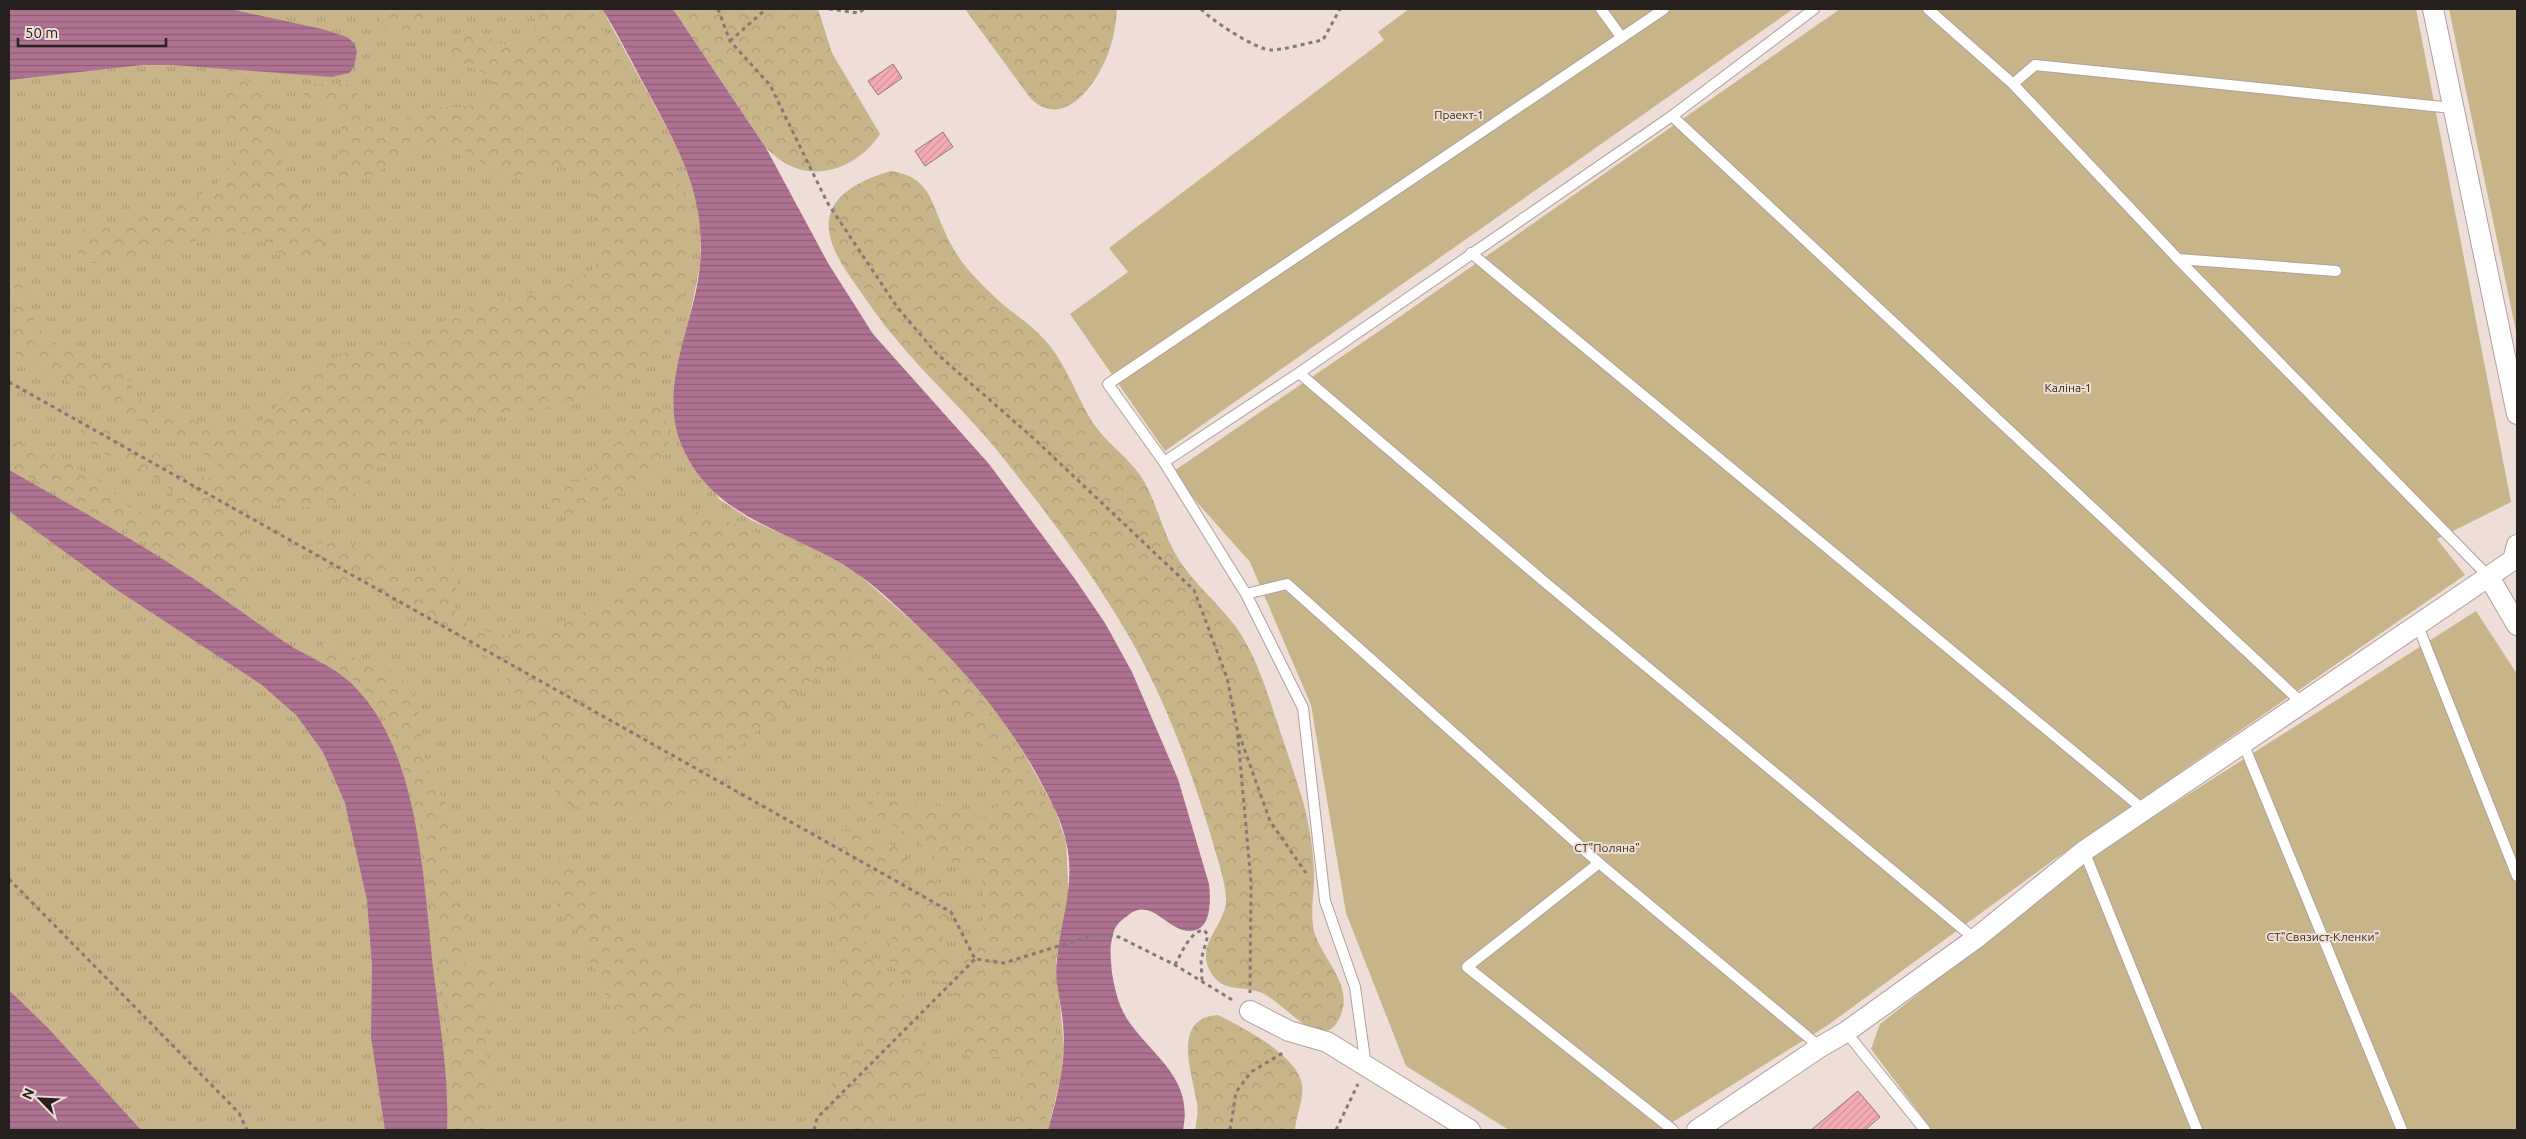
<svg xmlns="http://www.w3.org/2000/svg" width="2526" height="1139" font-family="Ubuntu,sans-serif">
<defs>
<pattern id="grass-tufts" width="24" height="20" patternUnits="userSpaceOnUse" patternTransform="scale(1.25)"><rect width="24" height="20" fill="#c7b488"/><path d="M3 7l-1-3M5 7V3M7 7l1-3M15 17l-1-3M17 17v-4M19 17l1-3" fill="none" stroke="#ab9a75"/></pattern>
<pattern id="forest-crowns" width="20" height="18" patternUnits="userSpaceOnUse" patternTransform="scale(1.25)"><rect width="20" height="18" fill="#c7b488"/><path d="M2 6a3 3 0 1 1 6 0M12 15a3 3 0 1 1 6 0" fill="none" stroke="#ab9a75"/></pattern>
<pattern id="water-rules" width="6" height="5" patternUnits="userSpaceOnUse" patternTransform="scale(1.25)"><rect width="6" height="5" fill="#af7392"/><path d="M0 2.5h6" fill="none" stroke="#8e5e77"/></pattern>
<pattern id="building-hatch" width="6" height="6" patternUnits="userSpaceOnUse" patternTransform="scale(1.25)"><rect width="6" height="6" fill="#f4abb2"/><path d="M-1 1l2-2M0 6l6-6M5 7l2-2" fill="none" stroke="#d19399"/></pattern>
</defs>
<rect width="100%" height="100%" fill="#efddd8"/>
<path fill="url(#grass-tufts)" d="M9,9H602L684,159L695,194L701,228L700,266L678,372L674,406L719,499L751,520L820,551L857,573L946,651L991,702L1012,732L1054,807L1066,841L1069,901L1056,960L1064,1048L1061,1076L1048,1130H9Z"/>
<path fill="url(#forest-crowns)" d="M377,9H431C419,41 383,48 377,9Z
M530,9H590C607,31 619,58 632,83C649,113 671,146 680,179C701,264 683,360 594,396C538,418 464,407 410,435C378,452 370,492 336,505C309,515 272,492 250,517C234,536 248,556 257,575L251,594L243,599L230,595L163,552L9,466V439L43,449L55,455L104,485L131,509L152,515L170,508L173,494C155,464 91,462 80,429L84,420L88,419L204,478H219L221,473L217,463L209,457L9,350V263L23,288L34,321L48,341L72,353L113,363L126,375L137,396L157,412L235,430C264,428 276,404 295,386C311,370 330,358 350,351C375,343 400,346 422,338C440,333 451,317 467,309C504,292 577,297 599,261C609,245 596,229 593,213C590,199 594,180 581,170C564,156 528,180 506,177C496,175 488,167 480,161C465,148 445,144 426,147C399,153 368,189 341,178C327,160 349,137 339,117C329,99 310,109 303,98L305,89L314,84H347C364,94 365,125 387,127C401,129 411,113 423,109C445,102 476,117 489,90C499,70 468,69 457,64C445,51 454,27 473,29C483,30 488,39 497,42C514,49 531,41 537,23Z
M673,9H818L832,53L880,134C860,165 819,183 785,163C778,159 772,153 766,148Z
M965,9H1117C1116,23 1114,37 1109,51C1098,82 1065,131 1031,99Z
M239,80C276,81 270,109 275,136C280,157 286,178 298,196C307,211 332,230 321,250C313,265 293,262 281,255C272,250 266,241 257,236C247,231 237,232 227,233L105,264C90,264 75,259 74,242C76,238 78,233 83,230C94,223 111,223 124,220C165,212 235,195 236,143C236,128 223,114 220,100L230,84Z
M891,171C929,177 930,199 944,230C951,246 960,261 972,274C984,287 997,300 1011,311C1026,322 1038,331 1050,346C1067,368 1077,396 1091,420C1104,441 1126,455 1140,475C1156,499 1161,528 1175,553C1190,581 1217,601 1236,627C1258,658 1269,698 1281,734C1289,757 1297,781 1304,805C1310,829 1314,853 1314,878C1314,895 1310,914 1314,931C1322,960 1356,986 1339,1019C1321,1055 1283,1001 1262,993C1241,984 1220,995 1208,967C1198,941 1227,924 1226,898C1225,878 1216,856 1211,836C1190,767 1166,702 1131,640C1093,573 1044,509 996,449C965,411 927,377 896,339C882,323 870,305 858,288C846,271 832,252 829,231C824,196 863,179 891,171Z
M655,399C666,405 666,418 668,429C672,474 630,490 596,504C585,509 571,517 559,515C549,512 545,500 550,490C558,476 573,486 584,479C591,475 592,467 596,461C606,447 623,442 633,428C641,417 641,403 655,399Z
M700,511L803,550L861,583L921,636L974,689L997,719L1019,754L1049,811L1058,832L1062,854V902L1051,959L1057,1044L1050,1096L1042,1130H1013L1023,1086L1020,1068C998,1043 983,1069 966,1054C950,1039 971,1012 947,988C929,969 906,989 892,964C880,942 908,924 899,907C890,889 870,907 866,919C853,962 893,975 910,1004C918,1018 918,1032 923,1047C926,1057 933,1065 931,1076C925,1103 891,1106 881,1130H834L827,1115L826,1098L838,1070L844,1063L862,1053L864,1048V1044L855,1034L849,1018L846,975L834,950L836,920L834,911L822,890L819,877L833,836C849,825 859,835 875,840C883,843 890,843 897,848C904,854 908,862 915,867C927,877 942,881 949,897C957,918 932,932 948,955L962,957L975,944L983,930L982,878L973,868L948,865L940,861L912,837L875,815L869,809L867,797L877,790C886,794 895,801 904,803C917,807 932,804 945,807C956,810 965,820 977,819C986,818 993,811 998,804C1016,773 975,738 958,717C935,690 913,648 871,653C857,654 843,659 831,666C811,678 794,697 777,713C746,741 715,769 684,797C652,820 653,817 617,810C602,807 586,812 571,805C539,790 550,750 539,723C534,710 524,704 516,693C506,680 500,668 488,657L378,594L340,580L321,570L313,557L316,545C352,529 379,564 407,572C423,576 439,559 450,565C467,574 450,598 455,611C463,630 501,636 520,635C566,632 633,584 663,550C677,534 677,514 700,511Z
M330,641C339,644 343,652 351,656C360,661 371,659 380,664C429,689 415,725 427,766C432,784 449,802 451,821C452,835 444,848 447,862C450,883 469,895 469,917C469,932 460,944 461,958L469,966L485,962L489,964L495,985L486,1028V1053L490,1080L487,1130H451L449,1064L444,1001L419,816L387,721L372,698L356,682L327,660L320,652L323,644Z
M562,859C590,868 592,892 604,914C627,954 702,963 697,1018C680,1047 634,1042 615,1017C607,1005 606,990 600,978C596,971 591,965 588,958C585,951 583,943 580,936C575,926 566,918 559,909C550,895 543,866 562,859Z
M1218,1015C1242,1027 1299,1056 1302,1085C1304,1100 1296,1115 1295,1130H1195C1197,1121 1198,1112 1197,1103C1192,1073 1171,1018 1218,1015Z"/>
<path fill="#c7b488" d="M1409,9H1793L1165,451L1070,314L1128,272L1109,248L1384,40L1378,32Z
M1840,9H2416L2511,502L2437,539L2465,575L2052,861L1828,1025L1660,1130H1509L1406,1066L1346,913L1311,705L1250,562L1171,473L1385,327Z
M2449,9H2517V336Z
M2476,611L2517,674V1130H1932L1871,1049L1880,1024L2098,852Z"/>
<path fill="url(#water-rules)" d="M9,9H230L322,29L347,37L354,43L357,51L354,67L349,73L332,77L173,65H142L9,80Z
M602,9H673L766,148L828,263L873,334L989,464L1075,579L1105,623L1132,672L1178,779L1209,884C1211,902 1212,937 1183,930C1164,925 1148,896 1126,917C1120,921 1114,927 1113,935C1109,946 1111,961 1112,973C1115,992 1120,1011 1132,1026C1158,1060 1193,1081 1183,1130H1048C1057,1097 1067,1061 1063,1025C1062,1004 1054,982 1057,959C1061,918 1076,885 1066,841C1062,822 1052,803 1043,786C1008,719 962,666 907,616C891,601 874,585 856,573C793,529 711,522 680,441C659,384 695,322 700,265C706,194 679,150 647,90C632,63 619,35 602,9Z
M9,470C72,506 137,541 197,581C226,600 254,621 283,641C305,656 333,665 353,685C423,754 423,891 435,983C441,1032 449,1080 447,1130H385L371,1037L372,965L367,900L345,803L323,752L297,716L262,685L117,590L9,511Z
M9,990L49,1029L141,1130H9Z"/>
<path fill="url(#building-hatch)" stroke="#8b7a7b" d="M893,64L902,78L878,95L868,81Z
M943,132L953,147L925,166L915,151Z
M1858,1091L1880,1117L1865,1130H1811Z"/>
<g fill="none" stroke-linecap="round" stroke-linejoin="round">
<g stroke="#b1a09b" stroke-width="12">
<path id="service" d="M1601,9L1622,38
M1928,9L2013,84L2178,259L2489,577
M2013,84L2035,65L2452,108
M1672,116L2302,703
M1471,253L2144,810
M2178,259L2336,271
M1299,373L1547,584L1975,939
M1164,462L1299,373L1672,116L1814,9
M1246,594L1287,584L1599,863L1820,1047
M2418,626L2517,876
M2243,743L2402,1130
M2084,851L2197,1130
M1599,863L1467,967L1673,1130
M1846,1032L1925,1130
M1366,1066L1355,987L1325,901L1303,708L1246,594L1164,462L1108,384L1664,9"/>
</g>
<g stroke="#b1a09b" stroke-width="22">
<path id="minor" d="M2433,9L2517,414
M2489,577L2517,625
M1250,1011L1289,1031L1327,1042L1470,1130
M1697,1130L1820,1047L1846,1032L1975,939L2084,851L2513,560L2517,545"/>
</g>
<path stroke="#857976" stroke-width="3" stroke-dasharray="4 4" stroke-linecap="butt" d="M718,9L730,41L770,85L827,202L897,307L936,353L1031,436L1194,590L1227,678L1237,728L1251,881L1250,993
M829,9L859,13L864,9
M1201,9C1211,20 1258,51 1272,50C1289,49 1306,43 1323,40L1340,9
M730,41L766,9
M9,382L951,912L975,959L1004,963L1097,934L1119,937L1175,965L1234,1001
M1239,734L1270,821L1306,873
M9,879L239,1113L247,1130
M1175,965C1181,954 1190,931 1204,930L1208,935L1201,960L1202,980
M814,1130L817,1118L975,959
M1230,1130L1236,1092L1251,1072L1286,1051
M1336,1130L1358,1084"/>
<use href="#service" stroke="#fff" stroke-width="10"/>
<use href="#minor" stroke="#fff" stroke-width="20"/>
</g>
<g text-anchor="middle" stroke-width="4" stroke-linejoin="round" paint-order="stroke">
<g font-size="12" fill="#392d11" stroke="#efddd8">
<text x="1459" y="119">Праект-1</text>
<text x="2068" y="392">Каліна-1</text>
<text x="1607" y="852">СТ"Поляна"</text>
<text x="2323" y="941">СТ"Связист-Кленки"</text>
</g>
</g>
<rect width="2526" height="1139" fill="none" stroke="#26201e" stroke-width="20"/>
<g transform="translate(40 1099) rotate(294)" stroke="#efddd8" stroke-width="4" paint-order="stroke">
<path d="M0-4L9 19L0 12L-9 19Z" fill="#26201e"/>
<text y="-8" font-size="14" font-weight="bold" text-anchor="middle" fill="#26201e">N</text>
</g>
<path d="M18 38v8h148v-8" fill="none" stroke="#26201e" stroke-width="2.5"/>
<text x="25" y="38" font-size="15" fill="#26201e" stroke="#efddd8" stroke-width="4" paint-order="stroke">50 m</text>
</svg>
